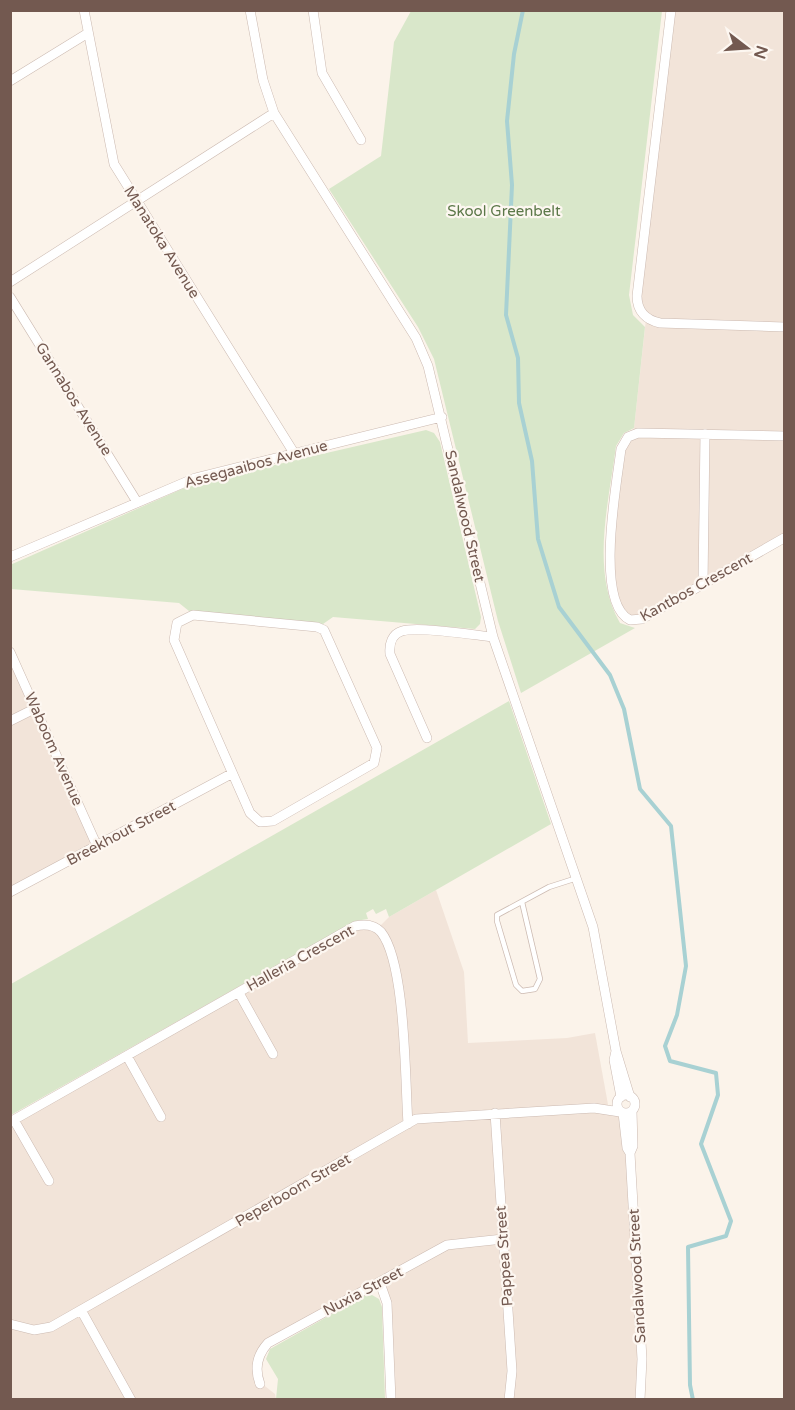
<svg xmlns="http://www.w3.org/2000/svg" width="795" height="1410" font-family="'Varela Round',sans-serif">
<rect width="100%" height="100%" fill="#fbf3ea"/>
<path fill="#f2e4d9" d="M670,11H784V541L642,620L625,619L608,572L621,445L634,428L646,319L637,307Z
M10,650L97,845L10,891Z
M436,890L464,972L468,1043L567,1038L595,1033L609,1110L620,1112L629,1153L641,1360L639,1399H390L387,1303L380,1284L269,1344L260,1358L261,1383L275,1394L276,1399H11L10,1123L355,927L377,929L389,917Z"/>
<path fill="#d9e7ca" d="M411,11H662L629,295L633,315L645,327L634,428L624,433L616,446C609,502 590,571 620,623L635,628L521,693L498,621L434,359L418,327L329,189L381,156L394,42Z
M426,430L434,433L440,442L481,617L480,624L475,629L333,617L323,624L189,611L179,603L11,589L10,565L182,489L209,480Z
M509,701L551,824L389,917L386,909L376,914L373,909L366,913L368,919L355,921L11,1115V984Z
M372,1295L379,1299L382,1307L385,1399H276L278,1379L266,1359L270,1349L364,1296Z"/>
<g fill="none" stroke-linecap="round" stroke-linejoin="round">
<path stroke="#a8d1d3" stroke-width="4" d="M523,10L514,54L507,121L512,185L506,315L518,358L519,403L532,461L538,539L559,607L610,675L624,709L640,789L671,826L686,966L677,1015L665,1046L670,1061L716,1073L718,1095L701,1144L731,1221L726,1236L688,1247L690,1385L693,1400"/>
<g stroke="#ccbab1" stroke-width="6">
<path id="lane" d="M522,902L540,979L535,989L522,991L516,985L497,921V915L549,887L577,878"/>
</g>
<g stroke="#ccbab1" stroke-width="10">
<path id="street" d="M84,10L114,164L294,453
M250,10L263,80L274,113L416,338L428,366L493,637L593,927L616,1051L630,1097
M313,10L322,73L361,140
M671,10L637,296C637,311 646,320 660,323L784,327
M10,81L88,33
M10,282L274,113
M10,297L137,502
M784,436L638,433L628,437L621,449C617,482 594,603 630,620L642,619L784,538
M10,557L195,478L442,417
M703,584L705,434
M193,615L317,627L324,630L377,748L374,763L273,821L260,822L250,813L174,640L177,623Z
M10,652L97,846
M10,721L36,708
M427,738L390,654C389,644 392,634 402,631C418,626 474,635 493,637
M10,892L231,774
M239,993L273,1054
M616,1051L614,1060L621,1097
M127,1056L161,1117
M617 1104a9 9 0 1 1 18 0a9 9 0 1 1-18 0Z
M632,1111L633,1146L630,1153L642,1359L640,1400
M495,1113L512,1371L509,1400
M623,1113L627,1148L630,1153
M14,1120L49,1181
M10,1122L355,926C364,924 374,924 381,932C406,963 405,1081 408,1124
M380,1283L387,1303L391,1400
M81,1310L131,1400
M10,1324L34,1330L51,1327L416,1119L594,1108L620,1112
M260,1384C254,1368 257,1355 268,1343L447,1245L503,1239"/>
</g>
<use href="#lane" stroke="#fff" stroke-width="4.5"/>
<use href="#street" stroke="#fff" stroke-width="9"/>
</g>
<g text-anchor="middle" stroke-width="4.5" stroke-linejoin="round" paint-order="stroke">
<g font-size="15" fill="#5c7849" stroke="#fdf7f1">
<text x="504" y="216">Skool Greenbelt</text>
</g>
<g font-size="15" fill="#735950" stroke="#fdf7f1">
<text transform="translate(162 242) rotate(58)" y="5">Manatoka Avenue</text>
<text transform="translate(74 399) rotate(58)" y="5">Gannabos Avenue</text>
<text transform="translate(256 464) rotate(-15)" y="5">Assegaaibos Avenue</text>
<text transform="translate(465 516) rotate(77)" y="5">Sandalwood Street</text>
<text transform="translate(696 587) rotate(-29)" y="5">Kantbos Crescent</text>
<text transform="translate(54 749) rotate(66)" y="5">Waboom Avenue</text>
<text transform="translate(121 833) rotate(-28)" y="5">Breekhout Street</text>
<text transform="translate(300 958) rotate(-29)" y="5">Halleria Crescent</text>
<text transform="translate(293 1190) rotate(-30)" y="5">Peperboom Street</text>
<text transform="translate(504 1256) rotate(-94)" y="5">Pappea Street</text>
<text transform="translate(637 1276) rotate(-93)" y="5">Sandalwood Street</text>
<text transform="translate(363 1291) rotate(-28)" y="5">Nuxia Street</text>
</g>
</g>
<rect width="795" height="1410" fill="none" stroke="#735950" stroke-width="24"/>
<g transform="translate(747 48) rotate(107)" stroke="#fdf7f1" stroke-width="4.5" paint-order="stroke">
<path d="M0-4.5L10 22L0 15L-10 22Z" fill="#735950"/>
<text y="-9" font-size="16" font-weight="bold" text-anchor="middle" fill="#735950">N</text>
</g>
</svg>
